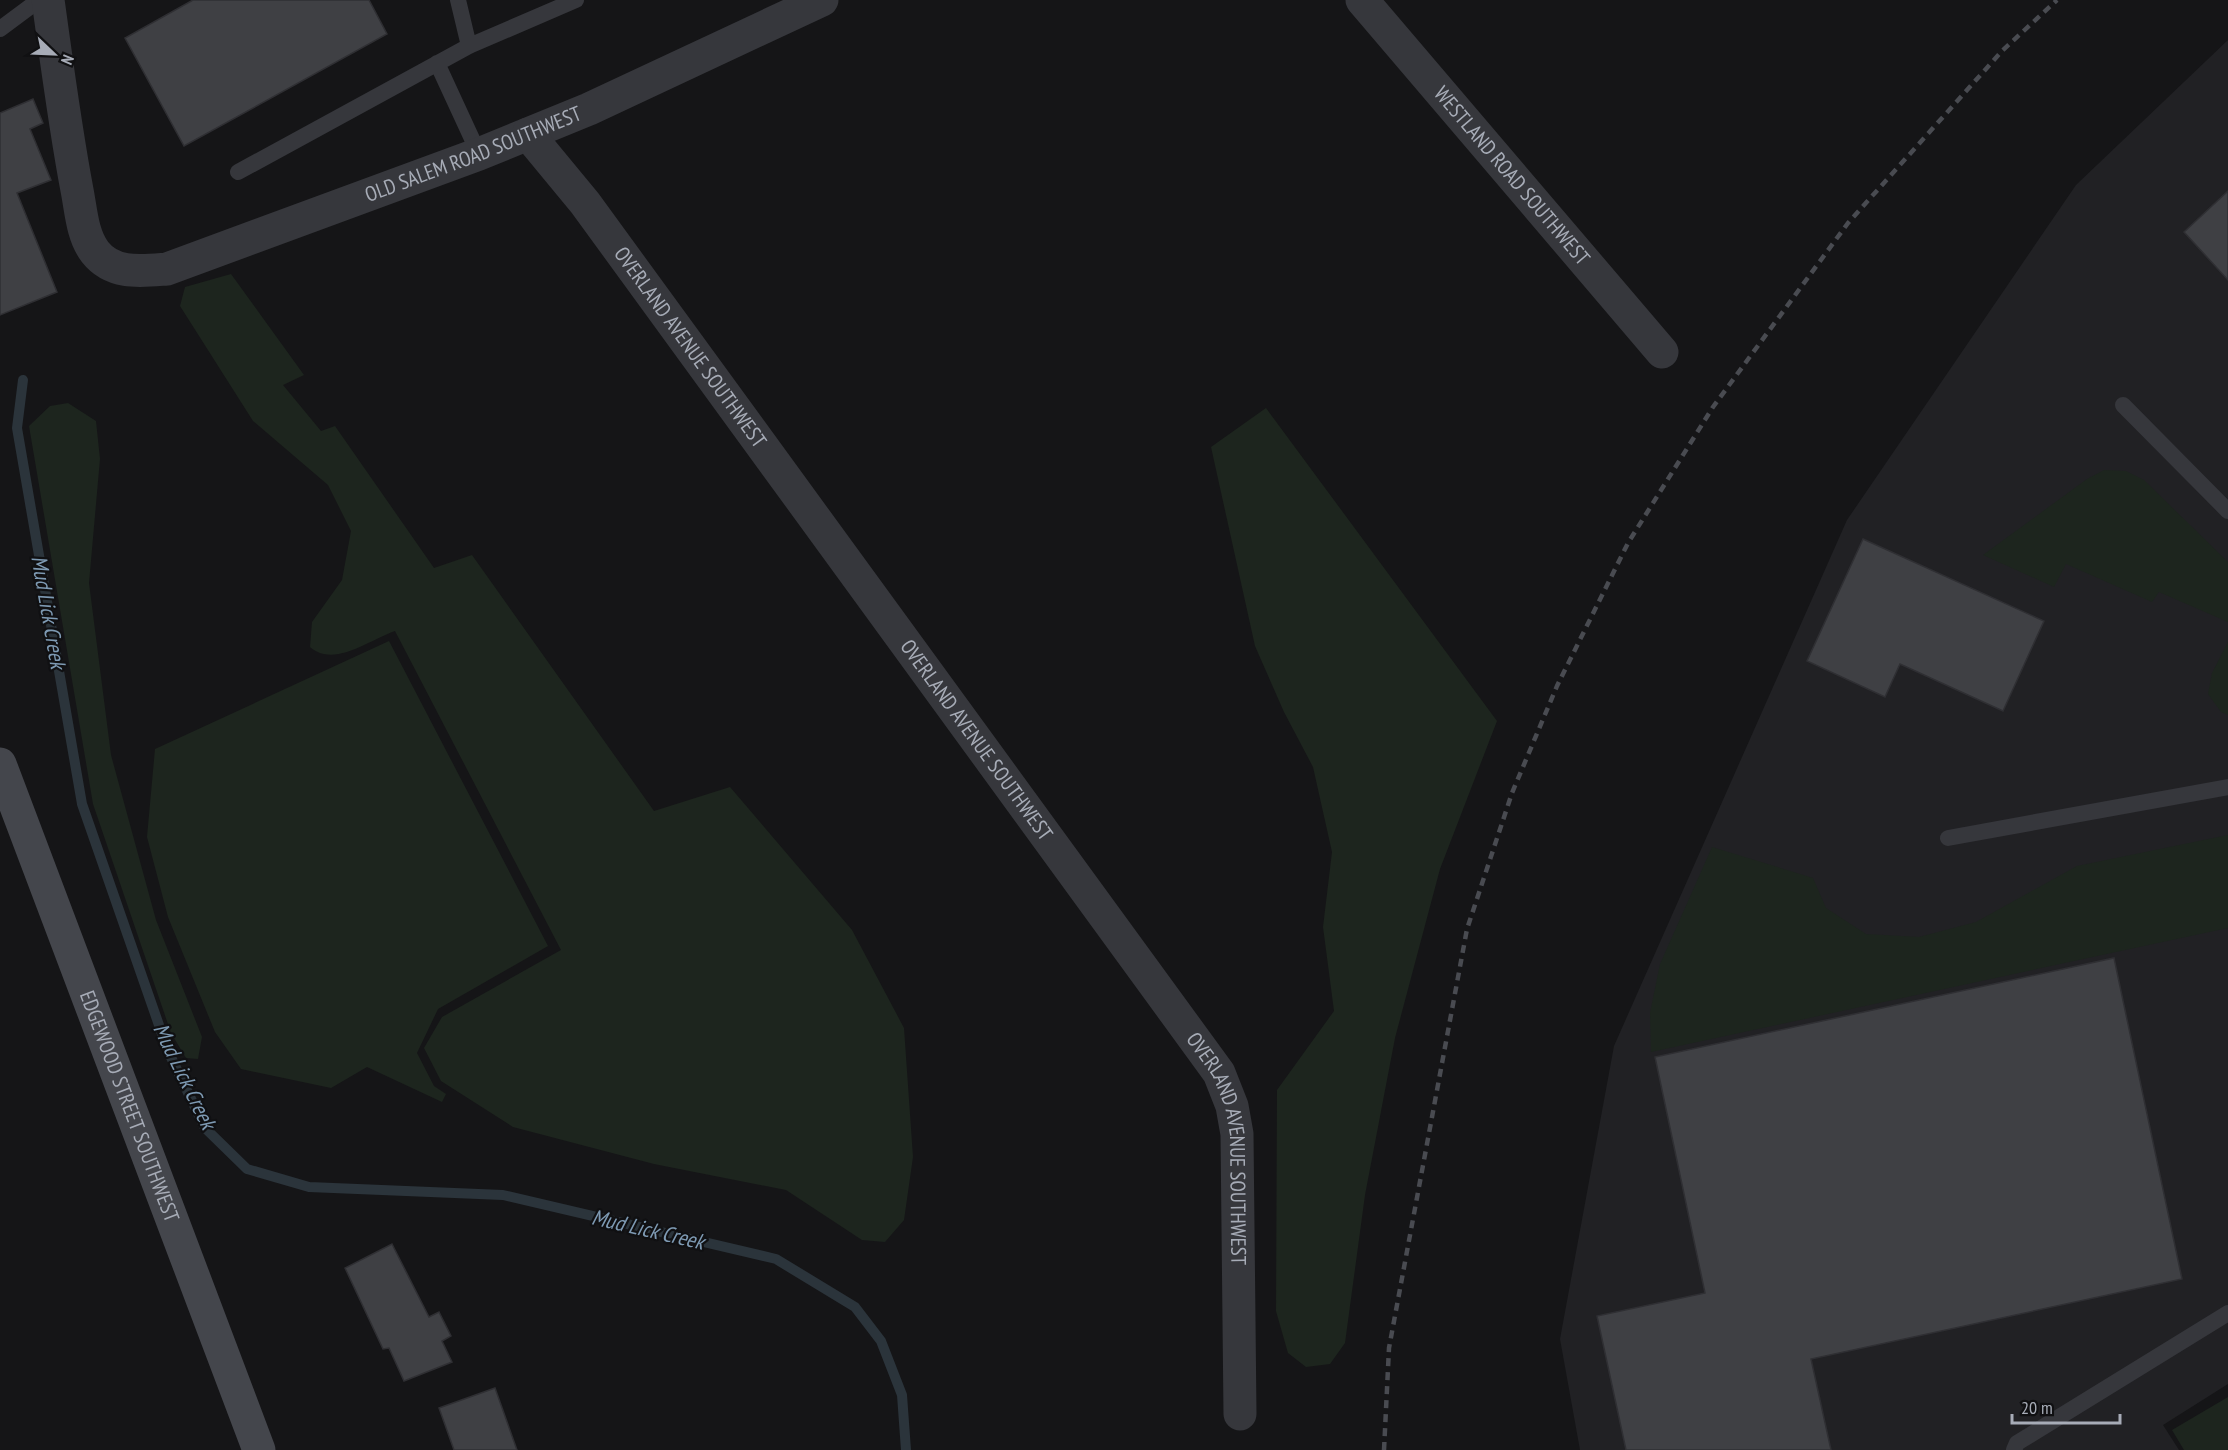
<svg xmlns="http://www.w3.org/2000/svg" width="2228" height="1450" font-family="'PT Sans Narrow',sans-serif">
<rect width="100%" height="100%" fill="#151517"/>
<path fill="#212124" d="M2228,40V1384L2163,1425L2179,1450H1580L1560,1339L1614,1046L1847,520L2076,185Z"/>
<path fill="#1d251e" d="M231,274L304,375L283,385L321,431L335,426L434,568L472,555L654,811L730,787L852,930L904,1028L913,1157L904,1220L885,1242L862,1240L786,1190L654,1164L513,1127L441,1081L424,1048L442,1017L561,950L395,631C369,640 334,668 310,647L312,622L342,580L351,531L328,485L253,421L180,306L185,287Z
M68,403L96,421L100,459L89,583L111,755L156,920L202,1037L198,1059L186,1058L171,1033L93,804L29,426L50,406Z
M1266,408L1497,721L1440,869L1395,1038L1365,1195L1345,1343L1330,1364L1306,1367L1288,1353L1276,1311L1277,1090L1334,1011L1323,927L1332,852L1313,767L1284,712L1255,646L1211,447Z
M2104,470L2126,471L2144,480L2228,562V622L2159,592L2152,602L2066,564L2054,587L1983,555L2087,479Z
M389,641L548,946L438,1009L417,1053L434,1086L446,1094L442,1102L367,1067L331,1088L241,1069L215,1032L168,917L147,837L155,749Z
M2228,642V715L2221,712L2208,694L2212,673Z
M2228,835V928L1651,1052L1650,1013L1660,964L1712,847L1813,878L1826,908L1866,934L1919,937L1976,922L2077,866Z
M2228,1397V1450H2184L2172,1430Z"/>
<g fill="none" stroke-linecap="round" stroke-linejoin="round">
<path stroke="#2b343b" stroke-width="10" d="M23,380L17,428L82,804L168,1051L205,1128L247,1169L309,1187L503,1195L776,1259L855,1307L881,1341L902,1395L906,1450"/>
</g>
<path fill="#3f4044" stroke="#2f2f33" stroke-width="1.5" d="M193,0H369L387,34L184,146L125,38Z
M33,99L43,123L30,129L51,180L17,193L57,292L0,315V113Z
M2228,191V280L2184,232Z
M1863,539L2044,621L2003,711L1900,664L1885,697L1807,661Z
M2114,958L2182,1279L1811,1359L1831,1450H1626L1597,1316L1705,1293L1655,1057Z
M392,1244L429,1317L439,1312L451,1336L442,1341L452,1362L404,1381L389,1348L383,1349L345,1268Z
M495,1388L517,1450H454L439,1408Z"/>
<g fill="none" stroke-linecap="round" stroke-linejoin="round">
<path stroke="#36373c" stroke-width="16" d="M458,0L469,46
M0,29L39,0
M437,63L479,154
M238,172L469,46L576,0
M2123,405L2228,511
M1948,838L2228,787
M2014,1450L2017,1443L2228,1313"/>
<g stroke="#36373c" stroke-width="33">
<path id="s1" d="M48,0C57,64 65,127 77,190C81,210 82,235 95,252C113,275 141,271 167,269L479,154L589,109L822,0"/>
<path id="s2" d="M1362,0L1662,352"/>
<path id="s3" d="M528,134L585,203L1219,1073L1232,1106L1237,1134L1240,1414"/>
</g>
<path stroke="#44464c" stroke-width="33" id="s4" d="M0,764L259,1450"/>
<path stroke="#494b51" stroke-width="4.5" stroke-dasharray="8 6" stroke-linecap="butt" d="M1384,1450L1389,1348L1467,929L1512,793L1557,686L1628,543L1713,407L1848,223L2002,51L2057,0"/>
</g>
<g text-anchor="middle" stroke-width="4.5" stroke-linejoin="round" paint-order="stroke">
<g font-size="21" fill="#a7acb7" stroke="#101012">
<text dy="7" stroke="none"><textPath href="#s1" startOffset="662">OLD SALEM ROAD SOUTHWEST</textPath></text>
<text dy="7" stroke="none"><textPath href="#s2" startOffset="231">WESTLAND ROAD SOUTHWEST</textPath></text>
<text dy="7" stroke="none"><textPath href="#s3" startOffset="268">OVERLAND AVENUE SOUTHWEST</textPath></text>
<text dy="7" stroke="none"><textPath href="#s3" startOffset="754">OVERLAND AVENUE SOUTHWEST</textPath></text>
<text dy="7" stroke="none"><textPath href="#s4" startOffset="366">EDGEWOOD STREET SOUTHWEST</textPath></text>
<text dy="7" stroke="none"><textPath href="#s3" startOffset="1240">OVERLAND AVENUE SOUTHWEST</textPath></text>
</g>
<g font-size="22" font-style="italic" fill="#7e9ab3" stroke="#101012">
<text transform="translate(49 612) rotate(80)" y="8">Mud Lick Creek</text>
<text transform="translate(185 1076) rotate(64)" y="8">Mud Lick Creek</text>
<text transform="translate(648 1229) rotate(13)" y="8">Mud Lick Creek</text>
</g>
</g>
<g transform="translate(54 54) rotate(113)" stroke="#101012" stroke-width="4.5" paint-order="stroke">
<path d="M0-4.5L10 22L0 15L-10 22Z" fill="#a7acb7"/>
<text y="-9" font-size="16" font-weight="bold" text-anchor="middle" fill="#a7acb7">N</text>
</g>
<path d="M2012 1414v9h108v-9" fill="none" stroke="#a7acb7" stroke-width="3"/>
<text x="2021" y="1414" font-size="18" fill="#a7acb7" stroke="#101012" stroke-width="4.5" paint-order="stroke">20 m</text>
</svg>
